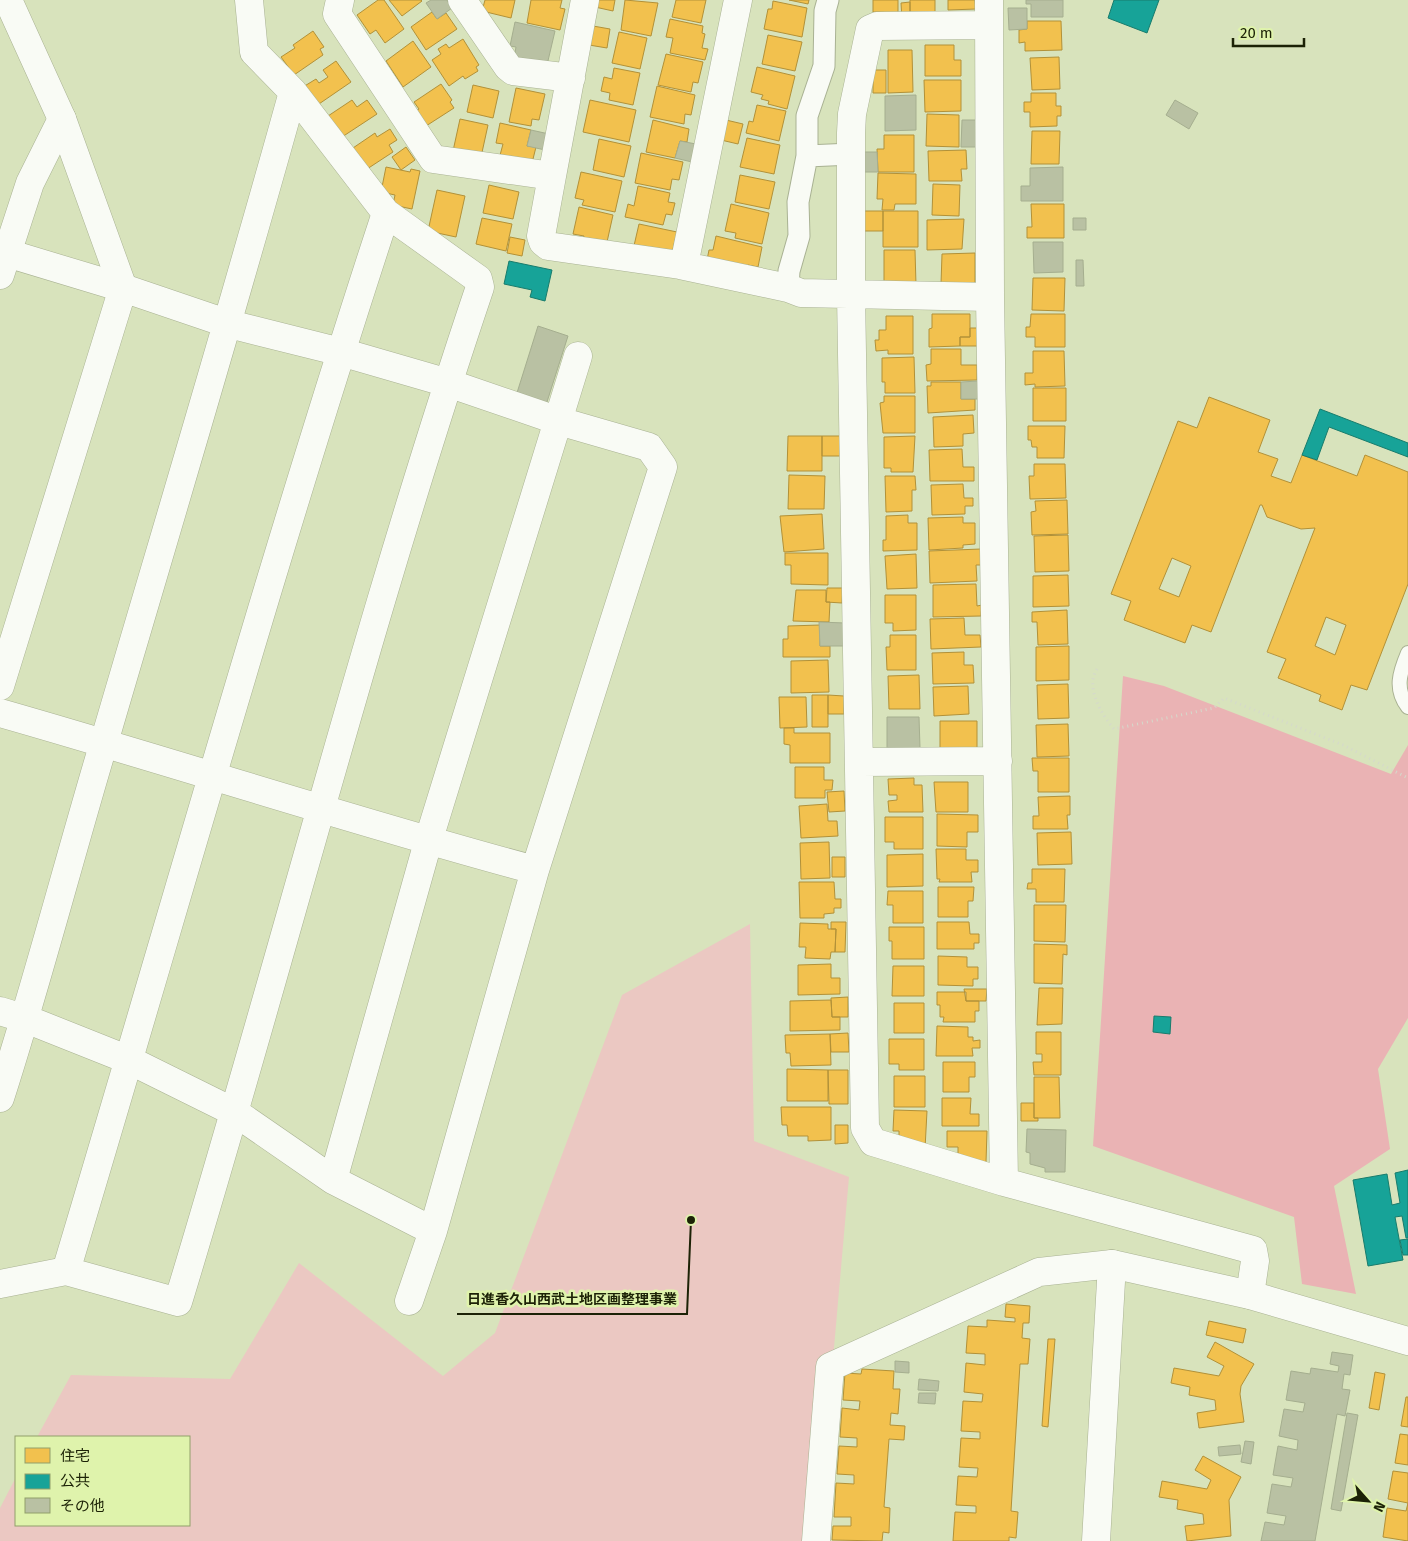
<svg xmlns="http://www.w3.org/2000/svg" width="1408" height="1541" font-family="'Fira Sans','Noto Sans JP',sans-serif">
<rect width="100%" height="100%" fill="#d8e3bc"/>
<path fill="#ebc8c2" d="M750,924L754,1141L849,1177L817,1541H0V1508L16,1477V1525H189V1437H37L71,1375L230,1379L299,1263L443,1376L495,1333L622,995Z"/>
<path fill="#eab3b4" d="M1123,676L1164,686L1391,774L1408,745V1018L1378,1069L1390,1149L1334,1186L1356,1294L1302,1284L1294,1217L1093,1146Z"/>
<path fill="#f2c14e" stroke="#b29138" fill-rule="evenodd" d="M378,0H384L404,29L385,43L376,30L370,34L357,15Z
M389,0H421L422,1L402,16Z
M485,0H515L511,18L482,11Z
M531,0H562L560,8L565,9L560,30L527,23Z
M597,0H615L613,11L595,7Z
M625,0L658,3L651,36L621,30Z
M676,0H706L701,23L672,17Z
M789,0H809L808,4Z
M873,0H898V13L873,12Z
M910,0H935V12L910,13Z
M948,0H975L976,9L948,10Z
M773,1L807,8L802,37L764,29L768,9H772Z
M910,2V13L902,20L901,3Z
M432,12L437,19L446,13L457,29L426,50L411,27Z
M670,19L703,26L702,33L705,34L702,48L708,49L705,60L670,53L673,38L666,37Z
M1027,21H1061L1062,50L1025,51V42L1019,43V30L1027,29Z
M593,26L610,29L607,48L589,45Z
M313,31L324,47L320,49L323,55L294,75L281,57L295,48L293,45Z
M619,32L647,38L640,69L612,63Z
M768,35L802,42L795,71L762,64Z
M463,39L479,65L476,67L478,71L465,79L463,76L449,86L432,60L441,54L438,49L446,44L449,48Z
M413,41L431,67L403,87L386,61Z
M925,45H954V60H961V76H925Z
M888,50H912L913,92L888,93Z
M666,54L703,62L698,83L693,82L691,92L658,85Z
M1059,57L1060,89L1032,90L1030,58Z
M336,61L351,82L316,106L303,87L316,79L319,83L328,77L323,70Z
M757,67L795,76L787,109L768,104L769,101L761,99L763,95L751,92Z
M614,68L640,73L633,105L609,100L610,93L601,91L604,77L612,79Z
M873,70H886V93H873Z
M924,80H961V111L925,112Z
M441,84L452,100L450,102L454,108L426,126L416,111L419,109L414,102Z
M473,85L499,91L493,118L467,112Z
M657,86L695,95L691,115L685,114L684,124L650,117Z
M516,88L545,94L539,120L532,119L531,126L509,122Z
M1031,93H1056V106H1061V116H1057V126L1030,127V112H1024V102H1031Z
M352,100L357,107L367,100L377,114L342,137L328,116Z
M590,100L636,110L629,142L583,132Z
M757,105L786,111L779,141L746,133L749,121L753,122Z
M927,114L959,115V147L926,146Z
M460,119L488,125L481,157L453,151Z
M653,120L689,129L687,142L680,141L675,158L646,152Z
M726,120L743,124L738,144L721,140Z
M500,123L531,130L527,146L536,147L531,167L499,159L503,144L496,143Z
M390,129L397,140L389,145L393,152L364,171L350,150L375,133L377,137Z
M1032,131H1060L1059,164H1031Z
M884,135H914V172H878L877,149H884Z
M747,138L780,145L774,174L740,167Z
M599,139L631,146L624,177L593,170Z
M406,147L415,160L401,170L392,157Z
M966,150L967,169H961L962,181H929L928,151Z
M641,153L683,162L679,180L672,179L670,190L635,183Z
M386,167L410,172L411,169L420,171L412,209L393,205L395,195L381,192Z
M581,172L622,181L615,212L582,205L584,200L575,198Z
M878,173L916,174V204H895L894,210H882L883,199H877Z
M740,175L775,182L769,209L735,202Z
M933,184L960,185L959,216L932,215Z
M489,185L519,192L513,219L483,213Z
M638,186L670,193L668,202L675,203L672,215L666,214L663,225L625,217L628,204L634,206Z
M437,190L465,196L456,237L428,231Z
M731,204L769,213L762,244L735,238L736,233L725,231Z
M1031,204H1064V238H1027V227H1032Z
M579,207L613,215L605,251L582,245L584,236L573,234Z
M864,211H883V231H864Z
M883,211H918V247H883Z
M482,218L512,224L506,251L476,244Z
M964,219L962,249L927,250V220Z
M639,224L677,232L671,258L633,250Z
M716,236L762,247L758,267L748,265L746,274L706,265L709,250H713Z
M510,237L525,240L522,256L507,253Z
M884,250H915L916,285H884Z
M975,253V284H941L942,254Z
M1033,278H1065L1064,311L1032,310Z
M932,314H970V337H960V346L929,347V329L932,328Z
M1031,314H1065V347H1035V337H1026V327H1030Z
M886,316H913V354H888V350L876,351L875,340H879V330H886Z
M970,328H978L979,346H960V337H970Z
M931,349H961V365H977V380L927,381L926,365L931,364Z
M1033,351H1064L1065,386L1035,387V384L1025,385V373H1033Z
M914,357L915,393H885V382H882V358Z
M931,382H961V399H975V410L928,413L927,386H931Z
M1033,388H1066V421H1033Z
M884,396H915V433H883L880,403L884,402Z
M1209,397L1270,420L1258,452L1278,459L1271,476L1291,483L1302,455L1357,476L1365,455L1408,472V584L1367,690L1351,685L1342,710L1319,701L1321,695L1278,678L1286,659L1267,652L1315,528L1301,529L1267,517L1262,505H1260L1211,632L1192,625L1185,643L1124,620L1131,601L1111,594L1178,421L1197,428ZM1172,558L1191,566L1179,597L1159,589ZM1326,617L1346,625L1335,655L1315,646Z
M973,415L974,433L963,434V446L934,447L933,417Z
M1028,426H1065L1064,458H1037V447H1032L1031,440H1028Z
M788,436H822V471H787Z
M822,436H840V456H822Z
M915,436L913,472H891V468H884V437Z
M962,449L963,467H974V481H930L929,450Z
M1034,464H1065L1066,498L1030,499L1029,476H1034Z
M789,475L825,476L824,509H788Z
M885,476H915L916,490H912V511L886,512Z
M963,484L964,498H973V506H965V514L932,515L931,485Z
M1067,500L1068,534L1032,535L1031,512L1036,511L1035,501Z
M822,514L824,549L784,552L780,516Z
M908,515V523H917V550L883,551V540H886V516Z
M963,517V523H975V544L963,545V548L929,550L928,518Z
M1068,535L1069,571L1035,572L1034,536Z
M981,549L982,565H976L977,581L930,583L929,551Z
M785,553H828V585L791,584V565H785Z
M916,554L917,588L887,589L885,556Z
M1068,575L1069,606L1033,607V576Z
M976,584L977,606L982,605L981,616L933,617V585Z
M827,588H843L842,603L826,602Z
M796,590H826V602H830L829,622L793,621Z
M885,595H916V630L893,631V623H885Z
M1067,610L1068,644L1038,645L1037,622H1032V612Z
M964,618L965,635H980L981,647L931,649L930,619Z
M820,625V646H830V657H783V639H788V626Z
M890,635H916V670H887L886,647H890Z
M1069,646V680L1036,681V647Z
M964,652V665H973L974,683L933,684L932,653Z
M828,660L829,692L791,693V661Z
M919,675L920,709H889L888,676Z
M1068,684L1069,718L1038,719L1037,685Z
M968,686L969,714L934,716L933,687Z
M812,695H828V727H812Z
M828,695L844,696V714H828Z
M779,697H806L807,727L780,728Z
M940,721H977V752H940Z
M1068,724L1069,756L1037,757L1036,725Z
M784,728H794V733H830V763H790V745L784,744Z
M1032,758H1069V792H1038V771H1033Z
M795,767H824V780H833L832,790H825V798H795Z
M914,778V785H922L923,812H889L888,801L897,800V795H889L888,779Z
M934,782H968V812H936Z
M844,791L845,811L829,812L827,792Z
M1070,796V815H1067L1068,829H1033V816H1039L1038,797Z
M827,804L828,821H837L838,836L801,838L799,806Z
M937,814L978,815V832H967V847L937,846Z
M885,817H923V849H894V842H885Z
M1071,832L1072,864L1038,865L1037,833Z
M829,842L830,878L801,879L800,843Z
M936,849H966V860H978V872H971L972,882H939L940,879H937Z
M923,854V886L887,887V855Z
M832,857H845V877H832Z
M1032,869H1065L1064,902H1036V889H1027L1028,883H1032Z
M799,882H834L835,899H841V908H834V913L824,914V918H800Z
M938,887H974L973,901H968V917H938Z
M888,891H923V923H893V905H887Z
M1034,905H1066L1065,942L1034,941Z
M831,922H846L845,952H835L836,929H831Z
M937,922H969L970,934H979V943H974V949H937Z
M800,923L828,924V929H836L835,952H831L830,959L805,958L806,947H799Z
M889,927H924V959H892V941H889Z
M1034,944L1067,945V955L1063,954L1062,984L1034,983Z
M938,956L967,957V967H978V979H973V986L938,985Z
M831,964V978H840V994L798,995V965Z
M893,966H924V996H892Z
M1039,988H1063L1062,1024L1037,1025Z
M964,989H987L986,1001H966Z
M937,992H966V1001H979V1011H975V1022H943L944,1017H940V1005H937Z
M848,997V1017H832L831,998Z
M831,1000L832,1017H840V1030L790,1031V1001Z
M894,1003H924V1033H894Z
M937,1026L968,1027V1037H973V1041L980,1040V1048H972L973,1056H936Z
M1036,1032H1061V1075H1034L1033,1062H1042V1054H1036Z
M848,1033L849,1052H831L830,1034Z
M830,1034L831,1065L791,1066L790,1053H786L785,1035Z
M889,1039H924V1070H899V1064H889Z
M943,1062H975V1077H969V1092H943Z
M787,1069L828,1070V1101H787Z
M828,1070H848V1104H829Z
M894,1076H925V1107H894Z
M1034,1077H1059L1060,1118H1034Z
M942,1098H971L970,1114H979V1126H942Z
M1021,1103H1034V1118H1038V1121H1021Z
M781,1107H831V1140L808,1141V1136H788L787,1125H782Z
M894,1110L927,1111L925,1149L899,1146V1131H893Z
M835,1125H848V1143L835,1144Z
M947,1131H987L986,1162H958V1147H947Z
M1006,1304L1030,1306L1029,1323H1023L1022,1338L1030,1339L1028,1364H1020L1011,1511L1018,1512L1016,1538L1009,1537V1541H953L955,1512L976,1513V1506L956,1505L958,1476L977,1477L978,1468L959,1467L961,1438L980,1439V1432L961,1431L963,1401L982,1402L983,1394L964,1392L966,1363L985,1365V1354L966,1353L968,1326L987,1327V1320L1015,1322V1318L1005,1317Z
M1209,1321L1246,1329L1243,1343L1206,1335Z
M1048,1339H1055L1048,1427L1042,1426Z
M1215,1342L1254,1364L1241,1386L1240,1394L1244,1422L1199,1428L1197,1413L1216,1410L1215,1400L1189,1395L1190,1387L1171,1383L1174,1368L1219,1376L1224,1366L1207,1357Z
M862,1369L894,1371L893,1389H900L898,1414L891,1413L890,1425L905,1426L904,1440L889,1439L884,1507L890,1508L889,1533L883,1532L882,1541L832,1540L833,1526H851V1517H834L836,1483L854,1484V1475L837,1474L839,1446L857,1447V1438L840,1437L842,1408L859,1410L860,1401L843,1400L845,1373L861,1374Z
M1375,1372L1385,1374L1379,1410L1369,1408Z
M1406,1397H1408V1427L1401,1426Z
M1400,1434L1408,1435V1465L1395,1463Z
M1203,1456L1241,1477L1229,1500L1231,1536L1187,1541L1185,1526L1204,1524L1203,1514L1177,1509L1178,1500L1159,1497L1162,1481L1207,1489L1211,1480L1195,1470Z
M1393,1471L1408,1473V1541L1383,1537L1387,1508L1406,1511L1408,1503L1388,1499Z"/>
<path fill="#17a398" stroke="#187c6c" d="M1114,0H1159L1147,33L1108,18Z
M509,261L552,270L545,301L530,297L532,290L504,284Z
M1320,409L1408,443V457L1329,427L1317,460L1302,455Z
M1154,1016L1171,1017L1170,1034L1153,1032Z
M1408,1170V1238H1406L1402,1216L1395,1217L1403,1260L1368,1266L1353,1180L1387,1174L1392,1205L1400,1203L1395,1173Z
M1408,1239V1255H1403L1400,1240Z"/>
<path fill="#b9c1a3" stroke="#a5ae8f" d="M431,0H447L452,8L437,19L426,3Z
M1026,0H1063V17H1031V4H1026Z
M1008,8H1027V29L1009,30Z
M515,22L555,31L547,65L514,58L516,47L510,46Z
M916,95V130L885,131V96Z
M1175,100L1198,113L1189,129L1166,115Z
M962,120H981L980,147H961Z
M531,130L549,134L545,150L527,146Z
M680,141L696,144L692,162L675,158Z
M862,152H877L878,172H862Z
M1063,167V201H1021V186H1030V168Z
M1073,218H1086V230H1073Z
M1033,242H1063V272L1034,273Z
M1076,260H1083L1084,286H1076Z
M538,326L568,336L546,405L516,396Z
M978,381L979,399H961V382Z
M819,622L845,623L846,646H820Z
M887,717H919L920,748H887Z
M1027,1129L1066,1130L1065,1172H1045V1168L1030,1164V1153L1026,1152Z
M1332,1352L1353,1355L1350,1375L1344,1374L1342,1389L1350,1390L1345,1416L1337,1414L1315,1541H1261L1265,1522L1284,1525L1286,1516L1267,1513L1272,1484L1291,1487L1293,1478L1273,1475L1278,1446L1297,1450L1298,1440L1279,1436L1284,1409L1303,1412L1305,1403L1286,1400L1291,1371L1310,1374L1311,1368L1338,1372L1339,1366L1330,1364Z
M895,1361L909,1362V1373L895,1372Z
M919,1379L939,1381L938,1391L918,1390Z
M919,1393H936L935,1404L918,1403Z
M1347,1413L1358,1415L1341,1511L1331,1509Z
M1245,1441L1254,1442L1251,1464L1241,1462Z
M1240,1445L1241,1454L1219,1456L1218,1447Z"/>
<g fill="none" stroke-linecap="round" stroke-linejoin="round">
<g stroke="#a9b293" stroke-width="16">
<path id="service" d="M1408,653C1400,672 1394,689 1408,707"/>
</g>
<g stroke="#a9b293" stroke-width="23">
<path id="pedestrian" d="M807,156L852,154
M788,288L789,271L799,236L798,202L807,156V116L824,66L825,11L828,0"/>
</g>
<g stroke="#a9b293" stroke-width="29">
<path id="minor" d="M340,0L337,14L433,159L552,176L585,0
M462,0L508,67L513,71L571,78
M989,0L990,297
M989,25L877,26L870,29L852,114L851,133V294L865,1128L873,1142L1004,1182L1253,1250L1255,1261L1250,1295
M552,176L541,236L543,242L548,246L680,265L788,288L801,293L990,297L1004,1182
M0,251L123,288L229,324L341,352L448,383L559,421L649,447L663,467L535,870L433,1231L333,1180L236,1113L129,1060L26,1019L0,1011
M684,265L738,0
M0,275L30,183L62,119
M0,713C179,764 356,822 535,870
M861,762L998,761
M0,1098C38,980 69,859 105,739C168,524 233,309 293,92
M333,1180L428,842L578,356
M66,1271C172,918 271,563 386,213
M0,1284L66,1271L178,1302C281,964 367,621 480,287L478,279L386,213L293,92L254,52L249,0
M409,1301L433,1231
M816,1541L830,1367L1039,1272L1112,1264"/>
</g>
<g stroke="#a9b293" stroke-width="29">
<path id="tertiary" d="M0,686L123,288L62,119L8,0
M1096,1541L1112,1264L1250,1295L1408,1341"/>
</g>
<path stroke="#d5d9cb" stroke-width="3" stroke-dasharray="1 4" stroke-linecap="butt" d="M1097,669C1085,687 1101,714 1114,729L1214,708L1224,698L1343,745L1408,778"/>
<use href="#service" stroke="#f9fbf5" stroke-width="14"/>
<use href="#pedestrian" stroke="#f9fbf5" stroke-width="21"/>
<use href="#minor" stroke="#f9fbf5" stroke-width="28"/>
<use href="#tertiary" stroke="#f9fbf5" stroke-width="28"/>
</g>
<path fill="none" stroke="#1c2206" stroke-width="2" d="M691 1220L687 1314H457"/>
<circle fill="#1c2206" stroke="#dff3ac" stroke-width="2" cx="691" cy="1220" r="5"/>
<g font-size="14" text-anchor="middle" font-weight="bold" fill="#1c2206" stroke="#dff3ac" stroke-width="5" stroke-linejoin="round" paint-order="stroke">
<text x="572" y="1304">日進香久山西武土地区画整理事業</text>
</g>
<rect x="15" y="1436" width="175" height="90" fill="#dff3ac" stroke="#919f6a"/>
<rect x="25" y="1448" width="25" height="15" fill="#f2c14e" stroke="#919f6a"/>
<text x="60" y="1461" font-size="15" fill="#1c2206">住宅</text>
<rect x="25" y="1474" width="25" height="15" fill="#17a398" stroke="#919f6a"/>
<text x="60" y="1486" font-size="15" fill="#1c2206">公共</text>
<rect x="25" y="1498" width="25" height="15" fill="#b9c1a3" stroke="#919f6a"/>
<text x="60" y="1511" font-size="15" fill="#1c2206">その他</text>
<g transform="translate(1368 1501) rotate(117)" stroke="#dff3ac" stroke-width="4" paint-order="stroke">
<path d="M0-4L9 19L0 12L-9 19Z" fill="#1c2206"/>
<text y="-8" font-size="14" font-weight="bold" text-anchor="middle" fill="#1c2206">N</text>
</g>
<path d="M1233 38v8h71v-8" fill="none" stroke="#1c2206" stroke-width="2.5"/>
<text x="1240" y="38" font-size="15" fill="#1c2206" stroke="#dff3ac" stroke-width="4" paint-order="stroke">20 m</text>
</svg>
